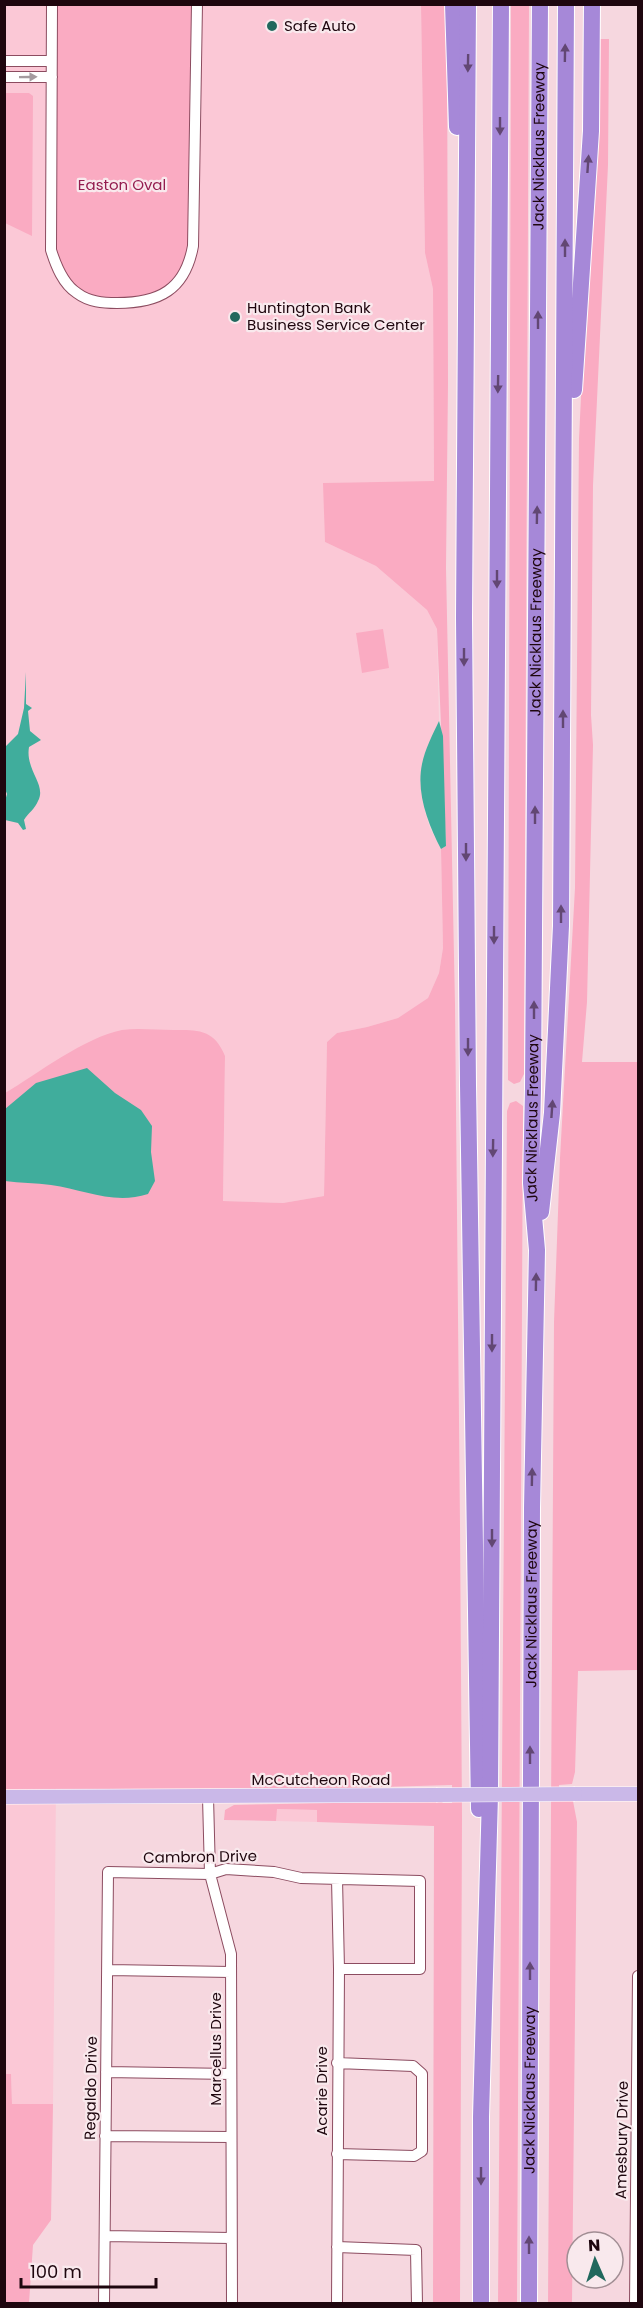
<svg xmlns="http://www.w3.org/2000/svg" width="643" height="2308" font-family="Poppins,sans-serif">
<rect width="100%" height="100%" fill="#f6d7df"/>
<path fill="#fbc8d6" d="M5,5H421L425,253L433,289L434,482L324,483L325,542L376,566L427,610L437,629L439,721L422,764L421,781L425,812L430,828L441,849L443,948L439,973L428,998L398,1018L367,1027L337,1033L327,1042L324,1196L283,1203L223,1201L225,1056L106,1035L70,1053L5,1093Z
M56,1788L53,2104H12L11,2074H5L4,1789Z
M276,1809L317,1810V1822L276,1821Z"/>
<path fill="#faabc2" d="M529,4L524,1074L520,1082L514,1084L508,1080L511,5Z
M52,5H197L193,246L176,285L137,303L76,293L51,250Z
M421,5H447L448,383L446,568L455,1004L460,1525L462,1817L460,2303H433L434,1826L317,1822V1810L277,1809L276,1821L224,1820L225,1810L234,1805L441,1801L443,1803H452V1785L347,1788L5,1789V1093C37,1074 85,1037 122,1030C138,1028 156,1030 173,1030C198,1030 214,1029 225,1056L223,1201L283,1203L324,1196L327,1042L337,1033L367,1027L398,1018L428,998L439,973L443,948L441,849L446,846L437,629L427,610L376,566L325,542L323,483L434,481L433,289L425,253Z
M598,39H609L608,165L593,485L591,715L593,745L587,1002L582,1062H638V1670L578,1671L575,1772L572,1784L559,1785V1801H573L577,1822L572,2303L548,2304L554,1322L560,1158L575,888L579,439Z
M5,93H29L33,96L32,236L5,223Z
M383,629L389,668L362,673L356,633Z
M516,1101L523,1106L517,2303L498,2304L507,1111L510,1103Z
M4,2074H11L12,2104H53L51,2220L33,2245L29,2303H5Z"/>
<path fill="#40ad9c" d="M26,672V704L32,708L28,711L30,731L41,740L29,747C25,770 47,785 38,801C35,809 28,813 24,820L26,829L23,830L18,823L5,820V801L7,794L5,789L4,748L18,734L24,708Z
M439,721L443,736L446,846L441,849C428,824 416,793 422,764C425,749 433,734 439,721Z
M87,1068L115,1093L141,1110L152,1126L151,1152L155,1181L148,1194C114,1205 85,1190 51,1185C36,1183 20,1183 5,1181V1109L36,1083Z"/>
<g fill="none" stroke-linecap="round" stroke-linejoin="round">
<g stroke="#8c4c60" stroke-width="12">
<path id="minor" d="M52,4L51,250C56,266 63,284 77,293C89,302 103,303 117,303C159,303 185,290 193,246L197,4
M4,61H51
M4,77H52
M208,1797L210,1874L231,1954L232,2304
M108,1970L231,1972
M337,2063L413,2066L422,2074V2151L414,2156L337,2154
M106,2072L231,2074
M105,2136L231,2137
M105,2236L231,2238
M337,2247L416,2250L417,2304
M104,2304L108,1872L210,1874L226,1869L274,1872L301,1878L420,1881V1969H339
M337,2304L339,1969L337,1879
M635,2304L638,1976"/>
</g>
<g stroke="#fff" stroke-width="15">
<path id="major" d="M575,1794H638
M4,1797L436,1795"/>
</g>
<g stroke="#fff" stroke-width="18">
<g id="highway">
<path d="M453,4L457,127"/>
<path d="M468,4L464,618L468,1085L479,1809"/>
<path d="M574,390L591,131L592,4"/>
<path d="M541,1212L552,1113L561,926L566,4"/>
<path d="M481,2304V2117L490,1795L501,4"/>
<path id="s1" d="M529,2304L532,1508L537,1250L531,1183L533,1089L540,4"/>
</g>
</g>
<use href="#minor" stroke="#fff" stroke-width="10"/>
<use href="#major" stroke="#cab8e8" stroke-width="14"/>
<use href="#highway" stroke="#a688d8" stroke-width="16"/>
<g stroke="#fff" stroke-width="15" stroke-linecap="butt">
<path id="major-bridge" d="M436,1795L575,1794"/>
</g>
<use href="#major-bridge" stroke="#cab8e8" stroke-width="14"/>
</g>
<defs><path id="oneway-solid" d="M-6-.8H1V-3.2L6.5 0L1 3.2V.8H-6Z" transform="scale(1.5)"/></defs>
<g fill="#624773">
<use href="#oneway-solid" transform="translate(565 53) rotate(-89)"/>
<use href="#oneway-solid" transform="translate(468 63) rotate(91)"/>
<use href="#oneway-solid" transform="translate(500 126) rotate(90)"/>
<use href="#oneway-solid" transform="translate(588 164) rotate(-86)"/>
<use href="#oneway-solid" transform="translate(565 248) rotate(-90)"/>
<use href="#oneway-solid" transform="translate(538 320) rotate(-90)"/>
<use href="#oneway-solid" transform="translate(498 384) rotate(91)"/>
<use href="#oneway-solid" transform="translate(537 515) rotate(-89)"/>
<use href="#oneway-solid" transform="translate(497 579) rotate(90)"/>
<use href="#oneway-solid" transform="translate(464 657) rotate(90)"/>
<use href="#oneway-solid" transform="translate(563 719) rotate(-90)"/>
<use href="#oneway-solid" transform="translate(535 815) rotate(-90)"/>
<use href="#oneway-solid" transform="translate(466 852) rotate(90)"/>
<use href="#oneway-solid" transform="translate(561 914) rotate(-90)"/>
<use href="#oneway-solid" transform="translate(494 935) rotate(90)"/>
<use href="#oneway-solid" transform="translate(534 1010) rotate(-90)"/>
<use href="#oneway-solid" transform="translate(468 1047) rotate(90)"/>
<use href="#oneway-solid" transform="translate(552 1109) rotate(-86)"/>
<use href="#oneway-solid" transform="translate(493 1148) rotate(91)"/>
<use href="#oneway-solid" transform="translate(536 1282) rotate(-89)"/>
<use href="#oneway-solid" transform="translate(492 1343) rotate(90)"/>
<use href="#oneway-solid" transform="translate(532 1477) rotate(-89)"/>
<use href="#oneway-solid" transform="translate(492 1538) rotate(90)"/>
<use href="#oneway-solid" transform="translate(530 1755) rotate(-90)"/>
<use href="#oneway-solid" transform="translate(530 1971) rotate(-90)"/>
<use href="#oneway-solid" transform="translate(481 2176) rotate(90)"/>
<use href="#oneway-solid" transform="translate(529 2245) rotate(-90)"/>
</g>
<use fill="#a59b9f" href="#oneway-solid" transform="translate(28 77) rotate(-1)"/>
<g fill="#21685d" stroke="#f9e9ed" stroke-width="2">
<circle cx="272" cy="26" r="6"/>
<circle cx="235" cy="317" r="6"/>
</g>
<g text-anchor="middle" stroke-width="4.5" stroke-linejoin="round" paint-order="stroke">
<g font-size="15" fill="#1e060e" stroke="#f9e9ed" text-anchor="start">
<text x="284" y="31">Safe Auto</text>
<text x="247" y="313">Huntington Bank<tspan x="247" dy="17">Business Service Center</tspan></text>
</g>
<g font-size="15" fill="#1e060e" stroke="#f9e9ed">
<text dy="5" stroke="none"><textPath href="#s1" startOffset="2158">Jack Nicklaus Freeway</textPath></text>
<text dy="5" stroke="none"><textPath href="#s1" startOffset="1672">Jack Nicklaus Freeway</textPath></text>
<text dy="5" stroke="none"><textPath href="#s1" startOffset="1186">Jack Nicklaus Freeway</textPath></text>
<text dy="5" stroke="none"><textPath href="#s1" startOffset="700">Jack Nicklaus Freeway</textPath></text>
<text x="321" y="1785">McCutcheon Road</text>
<text transform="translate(200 1857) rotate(-1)" y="5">Cambron Drive</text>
<text transform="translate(216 2049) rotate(-90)" y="5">Marcellus Drive</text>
<text transform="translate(91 2088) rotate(-89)" y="5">Regaldo Drive</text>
<text dy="5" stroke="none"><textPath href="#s1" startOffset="214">Jack Nicklaus Freeway</textPath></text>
<text transform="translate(322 2091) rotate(-90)" y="5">Acarie Drive</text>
<text transform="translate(622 2140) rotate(-89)" y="5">Amesbury Drive</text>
</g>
<g font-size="15" fill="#941d4f" stroke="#f9e9ed">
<text x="122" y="190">Easton Oval</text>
</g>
</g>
<rect width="643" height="2308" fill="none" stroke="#1e060e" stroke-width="12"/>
<g transform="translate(595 2260) rotate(357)"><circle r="28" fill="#f9e9ed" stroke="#a18e94" stroke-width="1.5"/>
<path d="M0-4.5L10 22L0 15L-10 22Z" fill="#21685d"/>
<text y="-9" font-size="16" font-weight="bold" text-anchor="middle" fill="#1e060e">N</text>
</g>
<path d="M21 2278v9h135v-9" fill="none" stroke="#1e060e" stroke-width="3"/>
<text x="30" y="2278" font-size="18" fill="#1e060e" stroke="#f9e9ed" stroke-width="4.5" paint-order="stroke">100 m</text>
</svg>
